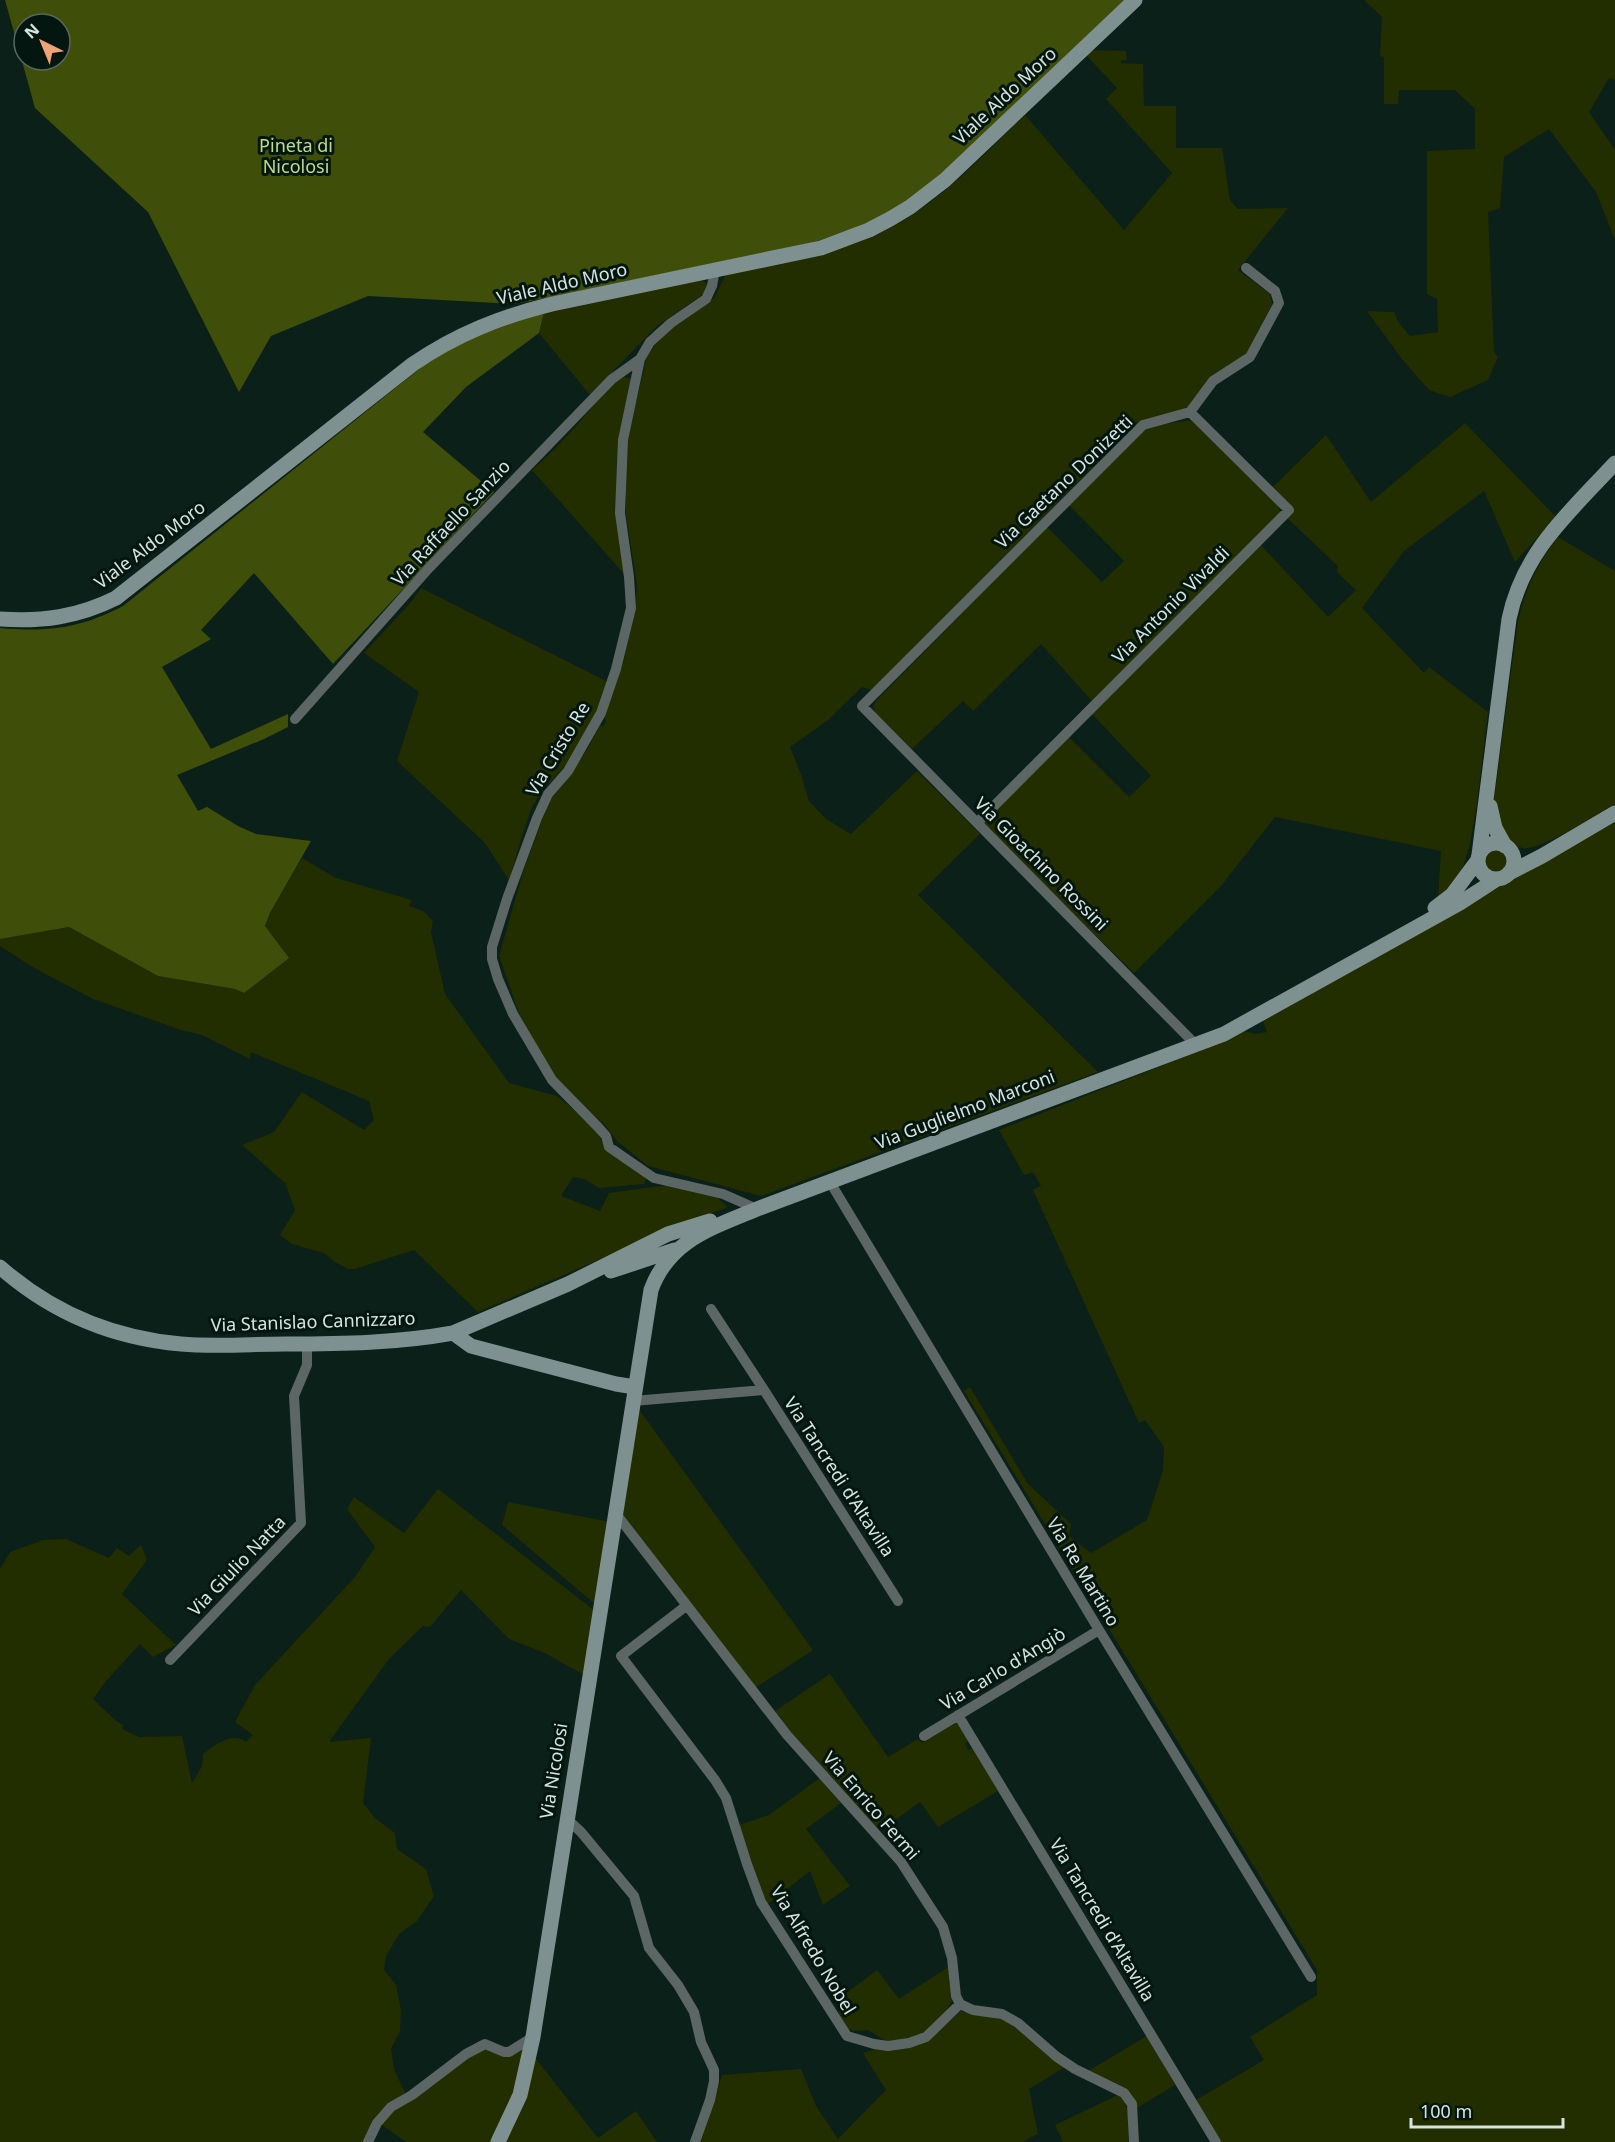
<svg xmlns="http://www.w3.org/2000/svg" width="1615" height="2142" font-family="'Noto Sans',sans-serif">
<rect width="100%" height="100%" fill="#0b2019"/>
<path fill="#222d00" d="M1364,0H1615V80L1609,78L1589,112L1615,150V240L1596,192L1549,129L1504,157L1500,208L1488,212L1494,352L1498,357L1488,380L1450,397L1429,390L1402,359L1367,311L1394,312L1398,322L1410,336L1438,332L1437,299L1427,294V151L1475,149V109L1455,90H1399L1398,104H1384V57L1380,56L1382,17Z
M1091,50L1126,51L1127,60H1121V63L1143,64L1144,106H1176V148H1222L1230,200L1238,209L1288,208L1238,270L1270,294L1272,304L1247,354L1186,410L1137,422L872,690L862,687L828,720L790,747L801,774L809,801L826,819L851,834L917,771L980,834L918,895L1098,1072L761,1196L648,1166L617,1141L604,1124L569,1094L555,1079L519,1013L499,956L524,869L549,802L587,750L600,725L603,727L606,721L604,716L624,661L636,607L637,584L626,515V465L629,432L647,356L656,344L674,325L714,298L726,274C780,263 835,255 884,231C939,204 981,157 1025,115L1124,230L1172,173L1106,99L1117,88L1086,55Z
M701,280L708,284L702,295L656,327L590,395L539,333L544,312Z
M624,377L632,379L620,439L625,575L532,470C565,443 589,408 619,378Z
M1194,420L1279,506L1280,513L1092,701L1041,644L973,711L963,701L912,749L875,712L873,707L876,701L1047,527L1102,582L1124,561L1069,505L1145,429L1150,426Z
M1465,423L1556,517L1515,562L1484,491L1404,551L1362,608L1424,673L1429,667L1488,712L1477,803L1470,844L1463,867L1455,881L1438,899L1441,851L1275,817L1221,886L1134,973L982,824L1069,737L1129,797L1151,776L1092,714L1260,544L1328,617L1356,590L1337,572L1338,566L1287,518L1294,510L1273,487L1326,435L1371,502Z
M1558,537L1615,571V804C1597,814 1541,851 1523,848C1504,845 1496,816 1494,799L1518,621C1526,587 1537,565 1558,537Z
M421,588L608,682C597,712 584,743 563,768C553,780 541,790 534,804C523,826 517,856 509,880L485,843L397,761L419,692L364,653L412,601Z
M1615,822V2142H1221L1196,2100L1264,2060L1250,2037L1317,1995V1970L964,1391L970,1387L1028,1484L1071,1524L1069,1536L1091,1553L1147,1520L1163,1471L1164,1447L1145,1420L1139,1423L1033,1190L1041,1186L1033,1172L1024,1175L999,1130L1220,1043L1244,1031L1256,1034L1267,1032L1263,1021C1381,955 1497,887 1615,822Z
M1484 861a12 12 0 1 1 24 0a12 12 0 1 1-24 0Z
M302,858L336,878L412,900L409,906L423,911L433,921L431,932L445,994L509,1083L557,1096L596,1128L606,1151L647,1177L644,1184L599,1188L584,1179L573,1177L561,1196L600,1211L609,1193L667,1185L714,1195L728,1207L661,1233L478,1312L414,1250L355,1269H348L335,1262L324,1253L292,1244L280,1235L295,1210L285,1183L242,1145L274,1132L302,1092L364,1130L374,1120L369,1101L251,1052L250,1059L202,1035L181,1030L93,999L36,969L0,946V939L69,927L158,976L235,989L244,993L270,913Z
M638,1408L813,1650L755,1688L624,1516L622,1510Z
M438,1489L595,1611L584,1675L545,1653L509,1639L461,1590L430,1627L423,1626L389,1659L329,1742L371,1738L363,1803L375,1818L395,1833L397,1849L426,1869L434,1896L417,1921L399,1934L386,1956L384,1970L396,1985L401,2010L400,2031L391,2049L394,2069L405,2093L373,2121L363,2142H0V1569L10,1552L43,1540L66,1539L109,1558L117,1548L129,1556L141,1545L147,1560L122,1594L176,1645L153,1657L140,1644L107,1680L93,1699L115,1720L124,1726L122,1729L139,1737L182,1736L192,1783L202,1766L203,1754C215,1745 232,1731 246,1742L253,1735L235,1722L255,1685L355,1577L375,1547L347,1509L354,1497L404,1533Z
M508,1502L610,1522L596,1605L502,1525Z
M830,1674L888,1757L918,1739L922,1743L956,1722L968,1741L965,1744L968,1750L973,1748L998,1791L938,1827L920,1802L880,1831L791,1732L775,1711Z
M820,1778L841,1803L806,1829L850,1886L823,1905L810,1871L768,1904L763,1894L739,1825L769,1815Z
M950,1966L953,1998C950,2008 929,2033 919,2036C909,2040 896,2040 886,2041L868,2030L854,2031L848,2029L839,2014L836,2001L877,1970L899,1999Z
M961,2011L1006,2020L1065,2067L1029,2089L1038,2134L1023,2142H701L722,2075L801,2069L816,2106L838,2139L886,2090L863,2053L943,2027Z
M1147,2036L1175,2085L1137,2108C1133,2086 1106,2080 1088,2071Z
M526,2044L515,2095L493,2142H406L379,2123L393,2109L478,2050Z
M533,2055L598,2138L636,2111L657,2142H505L524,2103Z
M1118,2095C1132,2105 1128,2126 1128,2142H1063L1055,2125Z"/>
<path fill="#3f4f09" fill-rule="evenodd" d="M5,0H1125L947,170L898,208L866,224L812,243L516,304L368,296L271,336L239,392L148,212L35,108ZM24,24H60V60H24Z
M544,312L539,333L466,387L423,432L494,492L333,664L254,573L201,630L211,639L162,667L211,749L288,714V727L264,739L177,775L198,811L207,807L238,826L256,834L311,841L270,913L265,926L289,958L244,993L235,989L158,976L69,927L0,939V628C48,632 79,629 123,606L433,358L470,338Z"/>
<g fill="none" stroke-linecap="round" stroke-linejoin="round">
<path stroke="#5b6665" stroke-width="10" d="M715,270L712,286L706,299L671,323L650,342L640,359L623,440L620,513L629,577L631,608L616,669L601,713L568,771L548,794L537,818L507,899L492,947V959L498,979L513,1014L552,1080L598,1127L606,1136L609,1147L654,1178L723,1194L757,1209
M295,719L429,568L612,379L640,359
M977,823L1289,510L1190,412
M1196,1045L862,706L1143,425L1190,412L1213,381L1250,357L1279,303L1275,291L1246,268
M830,1182L1099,1630L1311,1977
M711,1309L764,1390
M633,1401L764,1390L898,1601
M617,1515L787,1735L901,1862L943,1927L952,1958L956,1996L960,2004L973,2010L1002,2014L1018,2023L1057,2057L1075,2069L1124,2093L1132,2104L1134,2142
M686,1606L621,1656L715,1780L726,1798L747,1864L761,1902L847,2036L874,2044L888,2046L909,2043L926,2037L960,2004
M170,1660L301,1523L294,1396L307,1365V1344
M958,1715L1216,2142
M924,1736L1099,1630
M566,1818L581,1832L634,1896L649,1948L678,1985L694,2012L701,2042L714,2070V2081L710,2100L695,2142
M368,2142L377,2123L391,2107L412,2095L466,2054L485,2044L504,2052H509L533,2037"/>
<path stroke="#7f9090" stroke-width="15" d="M0,619C42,622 78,617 116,598L413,364C457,334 500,317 552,304L821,248L869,230L890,219L910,207L945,180L1135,0
M1490,806L1495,828L1505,846
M1478 861a18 18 0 1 1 36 0a18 18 0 1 1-36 0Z
M1479,855L1509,619C1523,551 1570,512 1615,463
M1509,873L1542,856L1615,813
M1435,908L1452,895L1478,860
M0,1267C51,1312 113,1338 181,1344C215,1347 251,1344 286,1344C342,1344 398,1343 453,1333L471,1346L616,1384L635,1387
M611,1271L674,1250
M453,1333L568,1284L668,1234L710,1221
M498,2142L520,2095L533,2037L651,1290C669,1240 712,1228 757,1209L1224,1034L1460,903L1497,879"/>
</g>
<g text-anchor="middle" stroke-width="6" stroke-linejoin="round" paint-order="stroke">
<g font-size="18" fill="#d8e4e0" stroke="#031610">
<text transform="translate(1005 96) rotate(-43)" y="6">Viale Aldo Moro</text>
<text transform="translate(562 284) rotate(-13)" y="6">Viale Aldo Moro</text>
<text transform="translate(1064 482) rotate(-44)" y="6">Via Gaetano Donizetti</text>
<text transform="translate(451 523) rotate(-47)" y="6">Via Raffaello Sanzio</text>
<text transform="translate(150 545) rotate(-37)" y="6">Viale Aldo Moro</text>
<text transform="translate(1171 605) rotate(-45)" y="6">Via Antonio Vivaldi</text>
<text transform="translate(558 749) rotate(-59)" y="6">Via Cristo Re</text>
<text transform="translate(1041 864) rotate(45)" y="6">Via Gioachino Rossini</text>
<text transform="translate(965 1110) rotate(-21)" y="6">Via Guglielmo Marconi</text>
<text transform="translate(313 1322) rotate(-2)" y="6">Via Stanislao Cannizzaro</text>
<text transform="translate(839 1477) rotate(57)" y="6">Via Tancredi d'Altavilla</text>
<text transform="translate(237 1566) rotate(-46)" y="6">Via Giulio Natta</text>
<text transform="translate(1083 1572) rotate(59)" y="6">Via Re Martino</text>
<text transform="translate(1003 1669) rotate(-31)" y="6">Via Carlo d'Angiò</text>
<text transform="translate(554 1771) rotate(-81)" y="6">Via Nicolosi</text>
<text transform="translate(871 1806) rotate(49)" y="6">Via Enrico Fermi</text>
<text transform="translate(1102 1920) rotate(59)" y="6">Via Tancredi d'Altavilla</text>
<text transform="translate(813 1950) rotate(59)" y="6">Via Alfredo Nobel</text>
</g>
<g font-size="18" fill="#c0dd80" stroke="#031610">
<text x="296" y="152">Pineta di<tspan x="296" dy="21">Nicolosi</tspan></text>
</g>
</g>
<g transform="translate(42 42) rotate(317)"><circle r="28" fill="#031610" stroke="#586863" stroke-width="1.5"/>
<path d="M0-4.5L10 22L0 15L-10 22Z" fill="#efa377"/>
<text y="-9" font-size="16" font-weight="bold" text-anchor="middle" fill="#d8e4e0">N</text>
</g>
<path d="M1411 2118v9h152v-9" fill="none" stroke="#d8e4e0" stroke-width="3"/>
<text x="1420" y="2118" font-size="18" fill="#d8e4e0" stroke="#031610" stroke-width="4.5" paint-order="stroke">100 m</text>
</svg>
